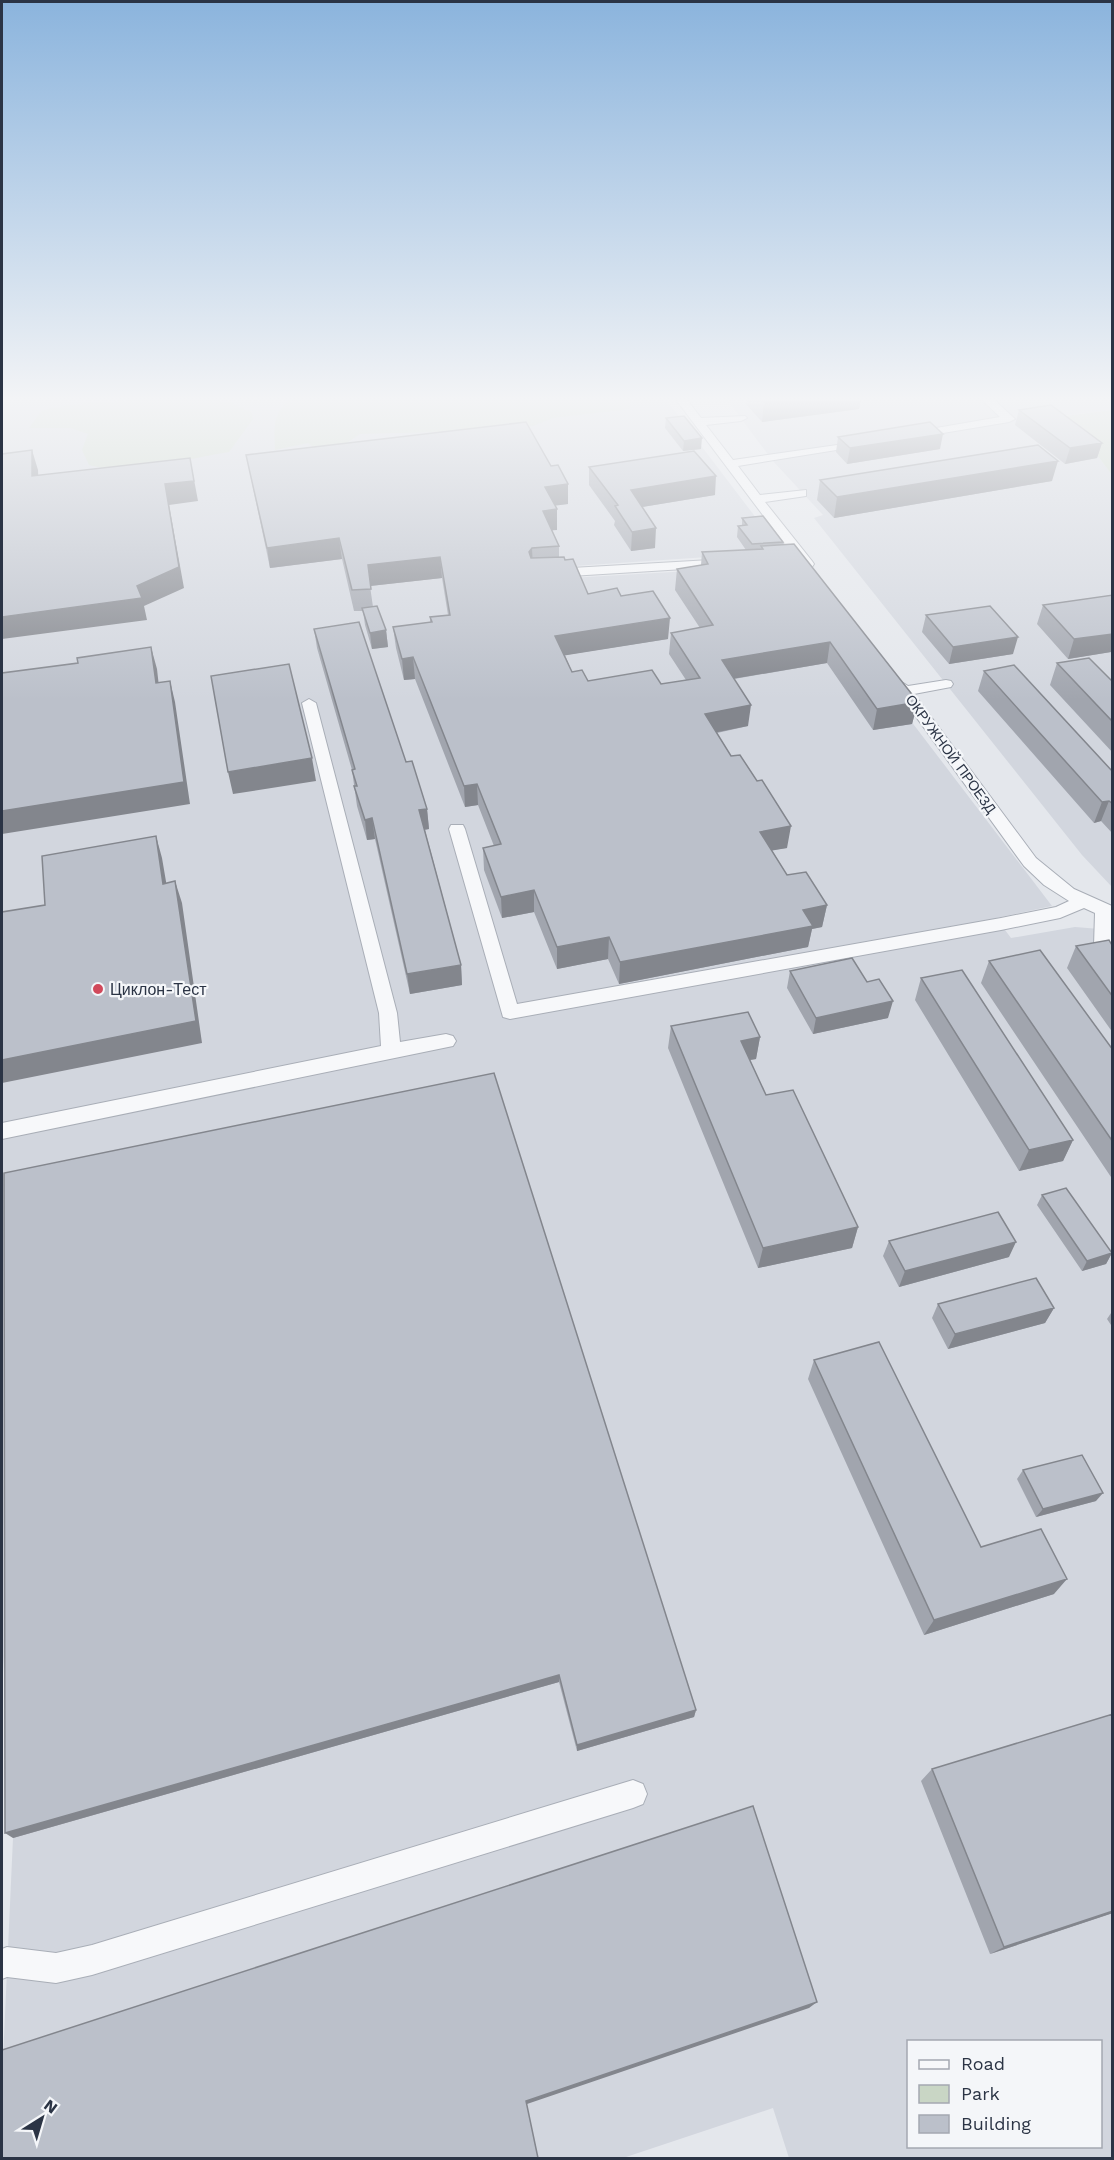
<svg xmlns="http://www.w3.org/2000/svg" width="1114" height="2160" font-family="'Work Sans',sans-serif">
<rect width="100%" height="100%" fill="#e4e7ec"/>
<path fill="#d2d6de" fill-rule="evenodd" d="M2,397H664L782,552L529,569L534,580L792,565L1052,906L996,918L1011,938L1075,927L1112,930V2158H789L773,2108L623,2158H2L3,2059L13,1838L2,1637ZM908,2042H1100V2146H908Z
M725,397H1112V410L1050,417L1097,455L1112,475V887L1082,855L814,518L823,515L772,460Z"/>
<path fill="#c9d6c5" d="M290,397H626L630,402V409L553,418L533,426L439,432L360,434L345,444L314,448L308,443L275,450C274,425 273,416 290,397Z
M203,398L232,403L251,412L253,419L229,452C191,458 124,476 89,465L82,450L88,434L71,428H29L42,410C95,399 149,400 203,398Z
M1112,410V475L1097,455L1049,418Z"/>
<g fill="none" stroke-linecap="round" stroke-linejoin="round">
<g stroke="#a9aeb7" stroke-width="2">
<path id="minor" d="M674,397H685L701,418L745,416L747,418L741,421L706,425L733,460L865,441L867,443L861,446L738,466L760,495L806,490V496L765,502L812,561L814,564L812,567H802Z
M979,397H991L1015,419L1009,422L913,438L907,435L913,432L1000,417Z
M728,559L733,560L735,563L733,566L554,577L547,573L554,569Z
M946,680L951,681L953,684L951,687L914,694L1036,858L1074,889L1112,906V972L1106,971L1094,946L1095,913L1084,908L1060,918L1001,930L510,1019L503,1017L449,829L451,825H463L465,829L517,1004L1001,918L1056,907L1069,901L1044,885L1024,866L893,685L900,681L908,686Z
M309,699L316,703L397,1013L400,1042L446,1034L453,1036L456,1041L453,1046L2,1139V1123L381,1046L379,1013L302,703Z
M633,1780L643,1784L647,1794L643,1804L633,1808L92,1975L56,1983L7,1977L2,1979V1949L7,1947L56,1953L92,1945Z"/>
</g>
<use href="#minor" fill="#f7f8fa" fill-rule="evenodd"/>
</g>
<path fill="#a1a5ae" d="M744,397H872L861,399L859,409L762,422L746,404L747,400Z
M1019,410L1102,443L1097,458L1065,464L1015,425Z
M666,418L701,449L683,451L665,428Z
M838,437L940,449L847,464L836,452Z
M246,455L551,466L568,484V504L555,505L557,530H552L559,546V557L565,560L588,594L621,596L668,639L565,655L572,672L588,681L661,684L686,680L669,654L671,633L700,628L675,590L677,569L701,565L702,552L746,550L737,537L738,526H742V518L783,542V545L918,702L912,724L873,730L827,663L734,679L748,726L717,733L787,848L772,850L787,875L827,905L822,927L812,929L808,947L619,984L608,959L557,969L534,912L502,918L484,870L483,848L494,846L478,805L465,807L415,679L404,680L396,648L393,627L430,622V617L448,615L442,578L370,586L373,607L386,630L388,647L372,649L365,625L363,611H354L342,559L270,568Z
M589,467L715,495L642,507L655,548L631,551L614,525L615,521L589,485Z
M820,480L1052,481L834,518L817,500Z
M1113,595V654L1111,652L1068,659L1037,624L1043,605Z
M926,615L1013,654L949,664L922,632Z
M314,629L406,762L427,809L429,829L425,830L461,965L462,985L410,994L375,839L367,840L357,806L352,770L317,648Z
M1057,663L1113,682V753L1050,685Z
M984,671L1113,772V834L1101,821L1094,823L978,691Z
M1076,946L1113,947V1033L1067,968Z
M989,961L1113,1050V1180L981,983Z
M790,971L888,1018L813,1034L787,988Z
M921,978L1073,1140L1063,1161L1019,1171L915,1000Z
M671,1026L760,1037L756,1059L750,1060L766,1095L858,1227L852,1248L758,1268L668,1048Z
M4,1173L696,1710L694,1717L577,1751L559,1682L13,1838Z
M1042,1195L1112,1253L1106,1264L1082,1271L1037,1205Z
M889,1241L1009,1257L899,1287L883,1256Z
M938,1304L1054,1308L1045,1323L948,1349L932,1318Z
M1113,1310V1328L1107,1319Z
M814,1360L981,1547L1054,1594L924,1635L808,1379Z
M1023,1470L1096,1501L1036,1517L1017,1479Z
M932,1769L1113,1913L990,1954L921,1781Z"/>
<path fill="#83868d" d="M803,397H872L861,399L859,409L762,422L764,402Z
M943,434L940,449L847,464L850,448Z
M702,438L701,449L683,451L684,441Z
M1102,443L1097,458L1065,464L1070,448Z
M32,450L38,470L39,497L32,476Z
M190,458L198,501L169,505L184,588L144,606L147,620L2,639V617L137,586L165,484Z
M1058,461L1052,481L834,518L837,497Z
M716,476L715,495L630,509L631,490Z
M568,484V504L545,507V487Z
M557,509V530L543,531V511Z
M656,528L655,548L631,551L632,532Z
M339,538L342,559L270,568L267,548Z
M532,548L533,569L529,552Z
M440,557L442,578L370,586L368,565Z
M670,618L668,639L555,657V636Z
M386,630L388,647L372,649L370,633Z
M1113,634V648L1111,652L1068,659L1074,639Z
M1018,637L1013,654L949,664L953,647Z
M830,642L827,663L720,681L722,660Z
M151,647L157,669L161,705L156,683Z
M413,657L415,679L404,680L402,659Z
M170,681L175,702L190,804L2,834V811Z
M918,702L912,724L873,730L877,709Z
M751,705L748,726L703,735L705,714Z
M312,758L316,781L233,794L228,772Z
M477,784L478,805L465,807L464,786Z
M1109,801L1101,821L1094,823L1102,802Z
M427,809L429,829L421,830L419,810Z
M372,818L375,839L367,840L365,820Z
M791,826L787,848L757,853L760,832Z
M156,836L162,858L170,905L163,884Z
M175,881L182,903L202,1043L2,1083V1060Z
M534,890V912L502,918L501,897Z
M827,905L822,927L812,929L808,947L619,984L620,962L803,910Z
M609,937L608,959L557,969V947Z
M461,965L462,985L410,994L407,974Z
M893,1001L888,1018L813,1034L816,1018Z
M760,1037L756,1059L737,1062L741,1041Z
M1073,1140L1063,1161L1019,1171L1029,1150Z
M858,1227L852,1248L758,1268L763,1248Z
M1016,1242L1009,1257L899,1287L905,1271Z
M1112,1253L1106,1264L1082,1271L1087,1261Z
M1054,1308L1045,1323L948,1349L955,1334Z
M1103,1493L1096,1501L1036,1517L1043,1509Z
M1067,1579L1054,1594L924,1635L934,1620Z
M559,1675V1682L13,1838L5,1833Z
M696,1710L694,1717L577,1751V1745Z
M1113,1911V1913L990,1954L1004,1947Z
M817,2002L809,2008L527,2104L526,2101Z"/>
<path fill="#bbc0ca" stroke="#83868d" stroke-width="1.5" d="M760,397H803L764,402Z
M1051,405L1102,443L1070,448L1019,410Z
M684,416L702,438L684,441L666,418Z
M526,422L551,466L558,465L568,484L545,487L557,509L543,511L559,546L532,548L529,552L531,558L564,557L565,560L573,559L588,594L617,588L621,596L653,591L670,618L555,636L572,672L582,670L588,681L652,670L661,684L700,678L671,633L713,625L677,569L708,564L702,552L763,549L761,546L794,544L918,702L877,709L830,642L722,660L751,705L705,714L731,756L740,755L757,781L762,780L791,826L760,832L787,875L806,872L827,905L803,910L813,926L620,962L609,937L557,947L534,890L501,897L483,848L501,844L477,784L464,786L413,657L402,659L393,627L432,622L430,617L450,615L440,557L368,565L371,589L352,590L339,538L267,548L246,455Z
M930,422L943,434L850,448L838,437Z
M1038,445L1058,461L837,497L820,480Z
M32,450V476L190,458L194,481L165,484L179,567L137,586L142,598L2,617V454Z
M694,451L716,476L631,490L656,528L632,532L615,506L618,505L589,467Z
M763,516L783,542L752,544L738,526L747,525L742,518Z
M1113,595V634L1074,639L1043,605Z
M377,606L386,630L370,633L362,608Z
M990,606L1018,637L953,647L926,615Z
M359,622L406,762L412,761L427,809L419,810L461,965L407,974L372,818L365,820L354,786H357L352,770L355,769L314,629Z
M151,647L156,683L170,681L184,782L2,811V673L78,663L77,658Z
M1089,658L1113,682V722L1057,663Z
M289,664L312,758L228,772L211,676Z
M1014,665L1113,772V804L1109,801L1102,802L984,671Z
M156,836L163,884L175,881L196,1021L2,1060V912L45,905L42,856Z
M1109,940L1113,947V997L1076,946Z
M1040,950L1113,1050V1142L989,961Z
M852,958L867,982L879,979L893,1001L816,1018L790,971Z
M962,970L1073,1140L1029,1150L921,978Z
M748,1012L760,1037L741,1041L766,1095L793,1090L858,1227L763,1248L671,1026Z
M494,1073L696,1710L577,1745L559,1675L5,1833L4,1173Z
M1066,1188L1112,1253L1087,1261L1042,1195Z
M998,1212L1016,1242L905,1271L889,1241Z
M1036,1278L1054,1308L955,1334L938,1304Z
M879,1342L981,1547L1041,1529L1067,1579L934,1620L814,1360Z
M1082,1455L1103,1493L1043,1509L1023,1470Z
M1113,1714V1911L1004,1947L932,1769Z
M753,1806L817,2002L526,2101L538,2158H2V2050Z"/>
<linearGradient id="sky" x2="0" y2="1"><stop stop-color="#8bb4dd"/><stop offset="0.57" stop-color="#f3f4f6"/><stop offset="1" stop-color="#f3f4f6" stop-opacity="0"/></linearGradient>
<rect width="1114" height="700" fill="url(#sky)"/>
<circle fill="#d1495b" stroke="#f4f6f9" stroke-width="2" cx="98" cy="989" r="6"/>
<g text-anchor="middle" stroke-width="4.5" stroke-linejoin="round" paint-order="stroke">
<g font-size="14" fill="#2b3445" stroke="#f4f6f9">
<text transform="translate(951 754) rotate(54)" y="5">ОКРУЖНОЙ ПРОЕЗД</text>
</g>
<g font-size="16" fill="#2b3445" stroke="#f4f6f9" text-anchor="start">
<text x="110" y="995">Циклон-Тест</text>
</g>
</g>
<rect width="1114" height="2160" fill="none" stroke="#2b3445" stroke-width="6"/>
<rect x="907" y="2040" width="195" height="108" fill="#f4f6f9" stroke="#a4a8b1" stroke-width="1.5"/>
<rect x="919" y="2060" width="30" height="9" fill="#f7f8fa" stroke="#a4a8b1" stroke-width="1.5"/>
<text x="961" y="2070" font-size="18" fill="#2b3445">Road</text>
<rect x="919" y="2085" width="30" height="18" fill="#c9d6c5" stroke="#a4a8b1" stroke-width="1.5"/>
<text x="961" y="2100" font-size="18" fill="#2b3445">Park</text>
<rect x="919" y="2115" width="30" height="18" fill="#bbc0ca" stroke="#a4a8b1" stroke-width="1.5"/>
<text x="961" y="2130" font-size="18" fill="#2b3445">Building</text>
<g transform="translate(42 2118) rotate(37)" stroke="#f4f6f9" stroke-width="4.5" paint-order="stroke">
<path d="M0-4.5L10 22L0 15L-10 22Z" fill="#2b3445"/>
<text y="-9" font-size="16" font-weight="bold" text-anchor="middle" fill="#2b3445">N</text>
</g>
</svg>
